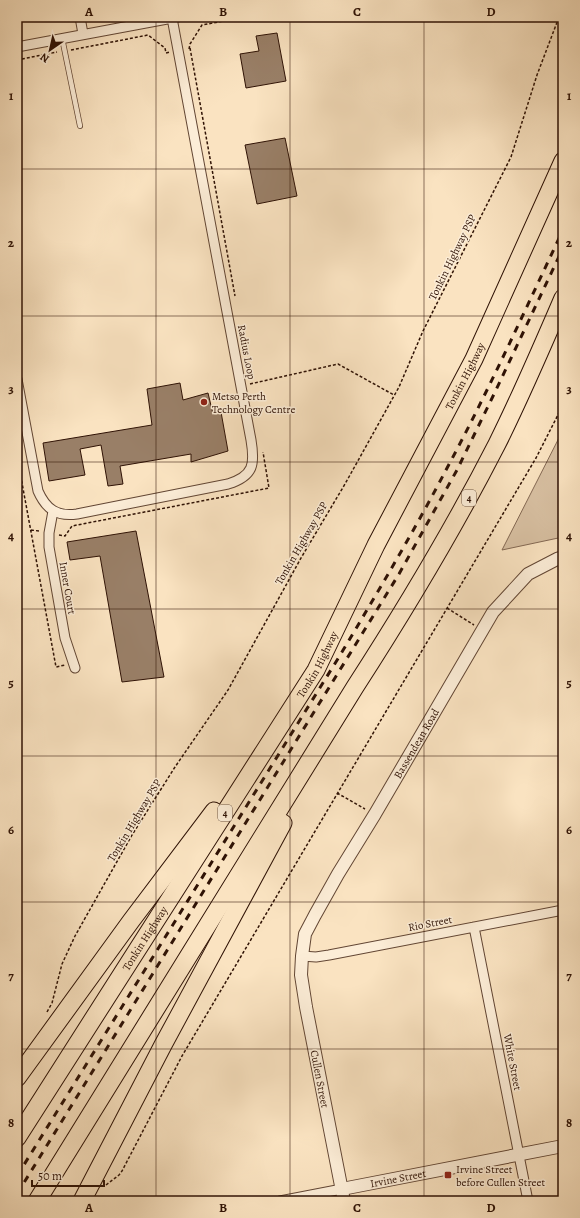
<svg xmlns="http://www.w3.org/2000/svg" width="580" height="1218" font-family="Alegreya,serif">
<rect width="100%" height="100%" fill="#fae3c1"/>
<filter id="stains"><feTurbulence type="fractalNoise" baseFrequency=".005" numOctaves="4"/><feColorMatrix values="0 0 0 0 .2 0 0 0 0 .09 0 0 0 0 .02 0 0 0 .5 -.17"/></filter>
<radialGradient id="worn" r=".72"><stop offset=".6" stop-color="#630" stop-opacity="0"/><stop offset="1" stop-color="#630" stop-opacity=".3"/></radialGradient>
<path fill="#d7bfa1" stroke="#836853" d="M563,430V537L502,550Z"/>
<path fill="#997f67" stroke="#2f1205" d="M277,33L286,81L246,88L240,54L259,51L256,36Z
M285,138L297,196L257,204L245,145Z
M180,383L183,400L208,393L213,414L221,412L228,451L191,462V454L120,466L123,484L108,486L101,445L80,449L85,475L49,481L43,443L152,425L147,389Z
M136,531L164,677L122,682L100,556L70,560L67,542Z"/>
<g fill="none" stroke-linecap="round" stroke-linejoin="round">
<g stroke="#624634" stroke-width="6">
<path id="service" d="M62,38L80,126"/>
</g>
<g stroke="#624634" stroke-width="11">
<path id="minor" d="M80,17L83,34
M17,47L178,17
M17,379L38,491C46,509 57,517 77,514L228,484C254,476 255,464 251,440L172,18
M53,511L49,533V547L65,638L75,668
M474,927L528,1201
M302,956L316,957L329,955L563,910
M280,1201L342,1189"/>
</g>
<g stroke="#624634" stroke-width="14">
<g id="tertiary">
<path id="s1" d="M342,1189L563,1146"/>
<path id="s2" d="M344,1201L306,1007L301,975L302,956L305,934L315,915L338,874L375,814L493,612L528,574L557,559L563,557"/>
</g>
</g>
<g stroke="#2f1205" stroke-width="19">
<g id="motorway">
<path d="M17,1078L131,921L214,811"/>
<path id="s3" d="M17,1138L316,670L376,545L474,359L563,161"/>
<path d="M37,1201L355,687C406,608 454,528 497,444C521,396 542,347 563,298"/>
<path d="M82,1201L163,1045L283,823"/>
</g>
</g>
<path stroke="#2f1205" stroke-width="1.5" stroke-dasharray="3 2" stroke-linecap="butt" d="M190,48L235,296
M189,49L190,44L202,25L246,17
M71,50L148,35L165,48L166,53L170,52
M17,60L57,52
M250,384L338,364L394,395
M17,456L56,667L65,665
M31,530L39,531
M59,535L65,536L72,526L269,488L263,452
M447,608L474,625
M337,793L365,809
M47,1012L52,1003L62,964L75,936L132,835L175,767L228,690L301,558L345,484L399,387L423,331L511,157L537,75L559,17
M106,1185L119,1175L122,1171L182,1056L536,458L563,405"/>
<use href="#service" stroke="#fcedd7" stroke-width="4.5"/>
<use href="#minor" stroke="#fcedd7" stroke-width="9"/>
<use href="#tertiary" stroke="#fcedd7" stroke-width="12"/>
<use href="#motorway" stroke="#fae3c1" stroke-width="17"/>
<path stroke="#2f1205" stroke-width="3" stroke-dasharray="7 7" stroke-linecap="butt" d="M17,1176L339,657C376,595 413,533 446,470C488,392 525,310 563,230
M17,1194L399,574L457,470L496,390L563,248"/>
</g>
<path fill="none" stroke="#2f1205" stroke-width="1" stroke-opacity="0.55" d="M156,17V1201M290,17V1201M424,17V1201M17,169H563M17,316H563M17,462H563M17,609H563M17,756H563M17,902H563M17,1049H563"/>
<g fill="#8f2418" stroke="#fcedd7" stroke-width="1.5">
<circle cx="204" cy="402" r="4"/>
<rect x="444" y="1171" width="8" height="8" rx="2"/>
</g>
<g text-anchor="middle" stroke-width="3" stroke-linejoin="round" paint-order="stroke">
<g fill="#fcedd7" stroke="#6c5444" stroke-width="1">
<rect x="462" y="490" width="14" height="16" rx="3"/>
<rect x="218" y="805" width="14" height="16" rx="3"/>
</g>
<g font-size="10" font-weight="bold" fill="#2f1205">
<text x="469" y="502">4</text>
<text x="225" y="817">4</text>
</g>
<g font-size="11" fill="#2f1205" stroke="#fcedd7">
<text transform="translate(452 257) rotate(-64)" y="4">Tonkin Highway PSP</text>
<text transform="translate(247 352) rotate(79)" y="4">Radius Loop</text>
<text dy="4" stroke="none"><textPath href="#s3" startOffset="885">Tonkin Highway</textPath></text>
<text transform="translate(301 543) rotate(-60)" y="4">Tonkin Highway PSP</text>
<text transform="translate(68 588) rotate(80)" y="4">Inner Court</text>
<text dy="4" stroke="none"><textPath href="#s3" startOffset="561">Tonkin Highway</textPath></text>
<text dy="4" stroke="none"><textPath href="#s2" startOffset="492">Bassendean Road</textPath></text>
<text transform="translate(134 820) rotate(-59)" y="4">Tonkin Highway PSP</text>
<text transform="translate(430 923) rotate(-11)" y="4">Rio Street</text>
<text dy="4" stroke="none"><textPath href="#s3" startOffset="237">Tonkin Highway</textPath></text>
<text transform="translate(513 1062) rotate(79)" y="4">White Street</text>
<text transform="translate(320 1079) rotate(79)" y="4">Cullen Street</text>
<text dy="4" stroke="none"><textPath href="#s1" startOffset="57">Irvine Street</textPath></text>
</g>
<g font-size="11" fill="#2f1205" stroke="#fcedd7" text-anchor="start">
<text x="212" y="400">Metso Perth<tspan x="212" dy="13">Technology Centre</tspan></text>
<text x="456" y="1173">Irvine Street<tspan x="456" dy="13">before Cullen Street</tspan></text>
</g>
</g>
<rect width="580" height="1218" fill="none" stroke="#fae3c1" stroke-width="44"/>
<g transform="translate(50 50) rotate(214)" stroke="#fcedd7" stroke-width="3" paint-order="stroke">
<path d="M0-3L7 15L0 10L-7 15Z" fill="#2f1205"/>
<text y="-6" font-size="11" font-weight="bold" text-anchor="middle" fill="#2f1205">N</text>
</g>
<path d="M32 1180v6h72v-6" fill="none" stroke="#2f1205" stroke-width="2"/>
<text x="38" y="1180" font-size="12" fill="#2f1205" stroke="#fcedd7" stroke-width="3" paint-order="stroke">50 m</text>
<rect x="22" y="22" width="536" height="1174" fill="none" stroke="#2f1205" stroke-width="1.5"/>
<g font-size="13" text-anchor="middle" font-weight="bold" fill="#2f1205">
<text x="89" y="16">A</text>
<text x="223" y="16">B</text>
<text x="357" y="16">C</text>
<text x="491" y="16">D</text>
<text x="11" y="100">1</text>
<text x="569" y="100">1</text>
<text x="11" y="247">2</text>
<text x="569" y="247">2</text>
<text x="11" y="393">3</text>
<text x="569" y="393">3</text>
<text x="11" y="540">4</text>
<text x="569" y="540">4</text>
<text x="11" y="687">5</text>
<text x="569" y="687">5</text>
<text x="11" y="834">6</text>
<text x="569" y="834">6</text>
<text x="11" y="980">7</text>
<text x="569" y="980">7</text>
<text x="11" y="1127">8</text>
<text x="569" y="1127">8</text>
<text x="89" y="1212">A</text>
<text x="223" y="1212">B</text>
<text x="357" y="1212">C</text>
<text x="491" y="1212">D</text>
</g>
<rect width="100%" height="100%" filter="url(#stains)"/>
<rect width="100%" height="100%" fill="url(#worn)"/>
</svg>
